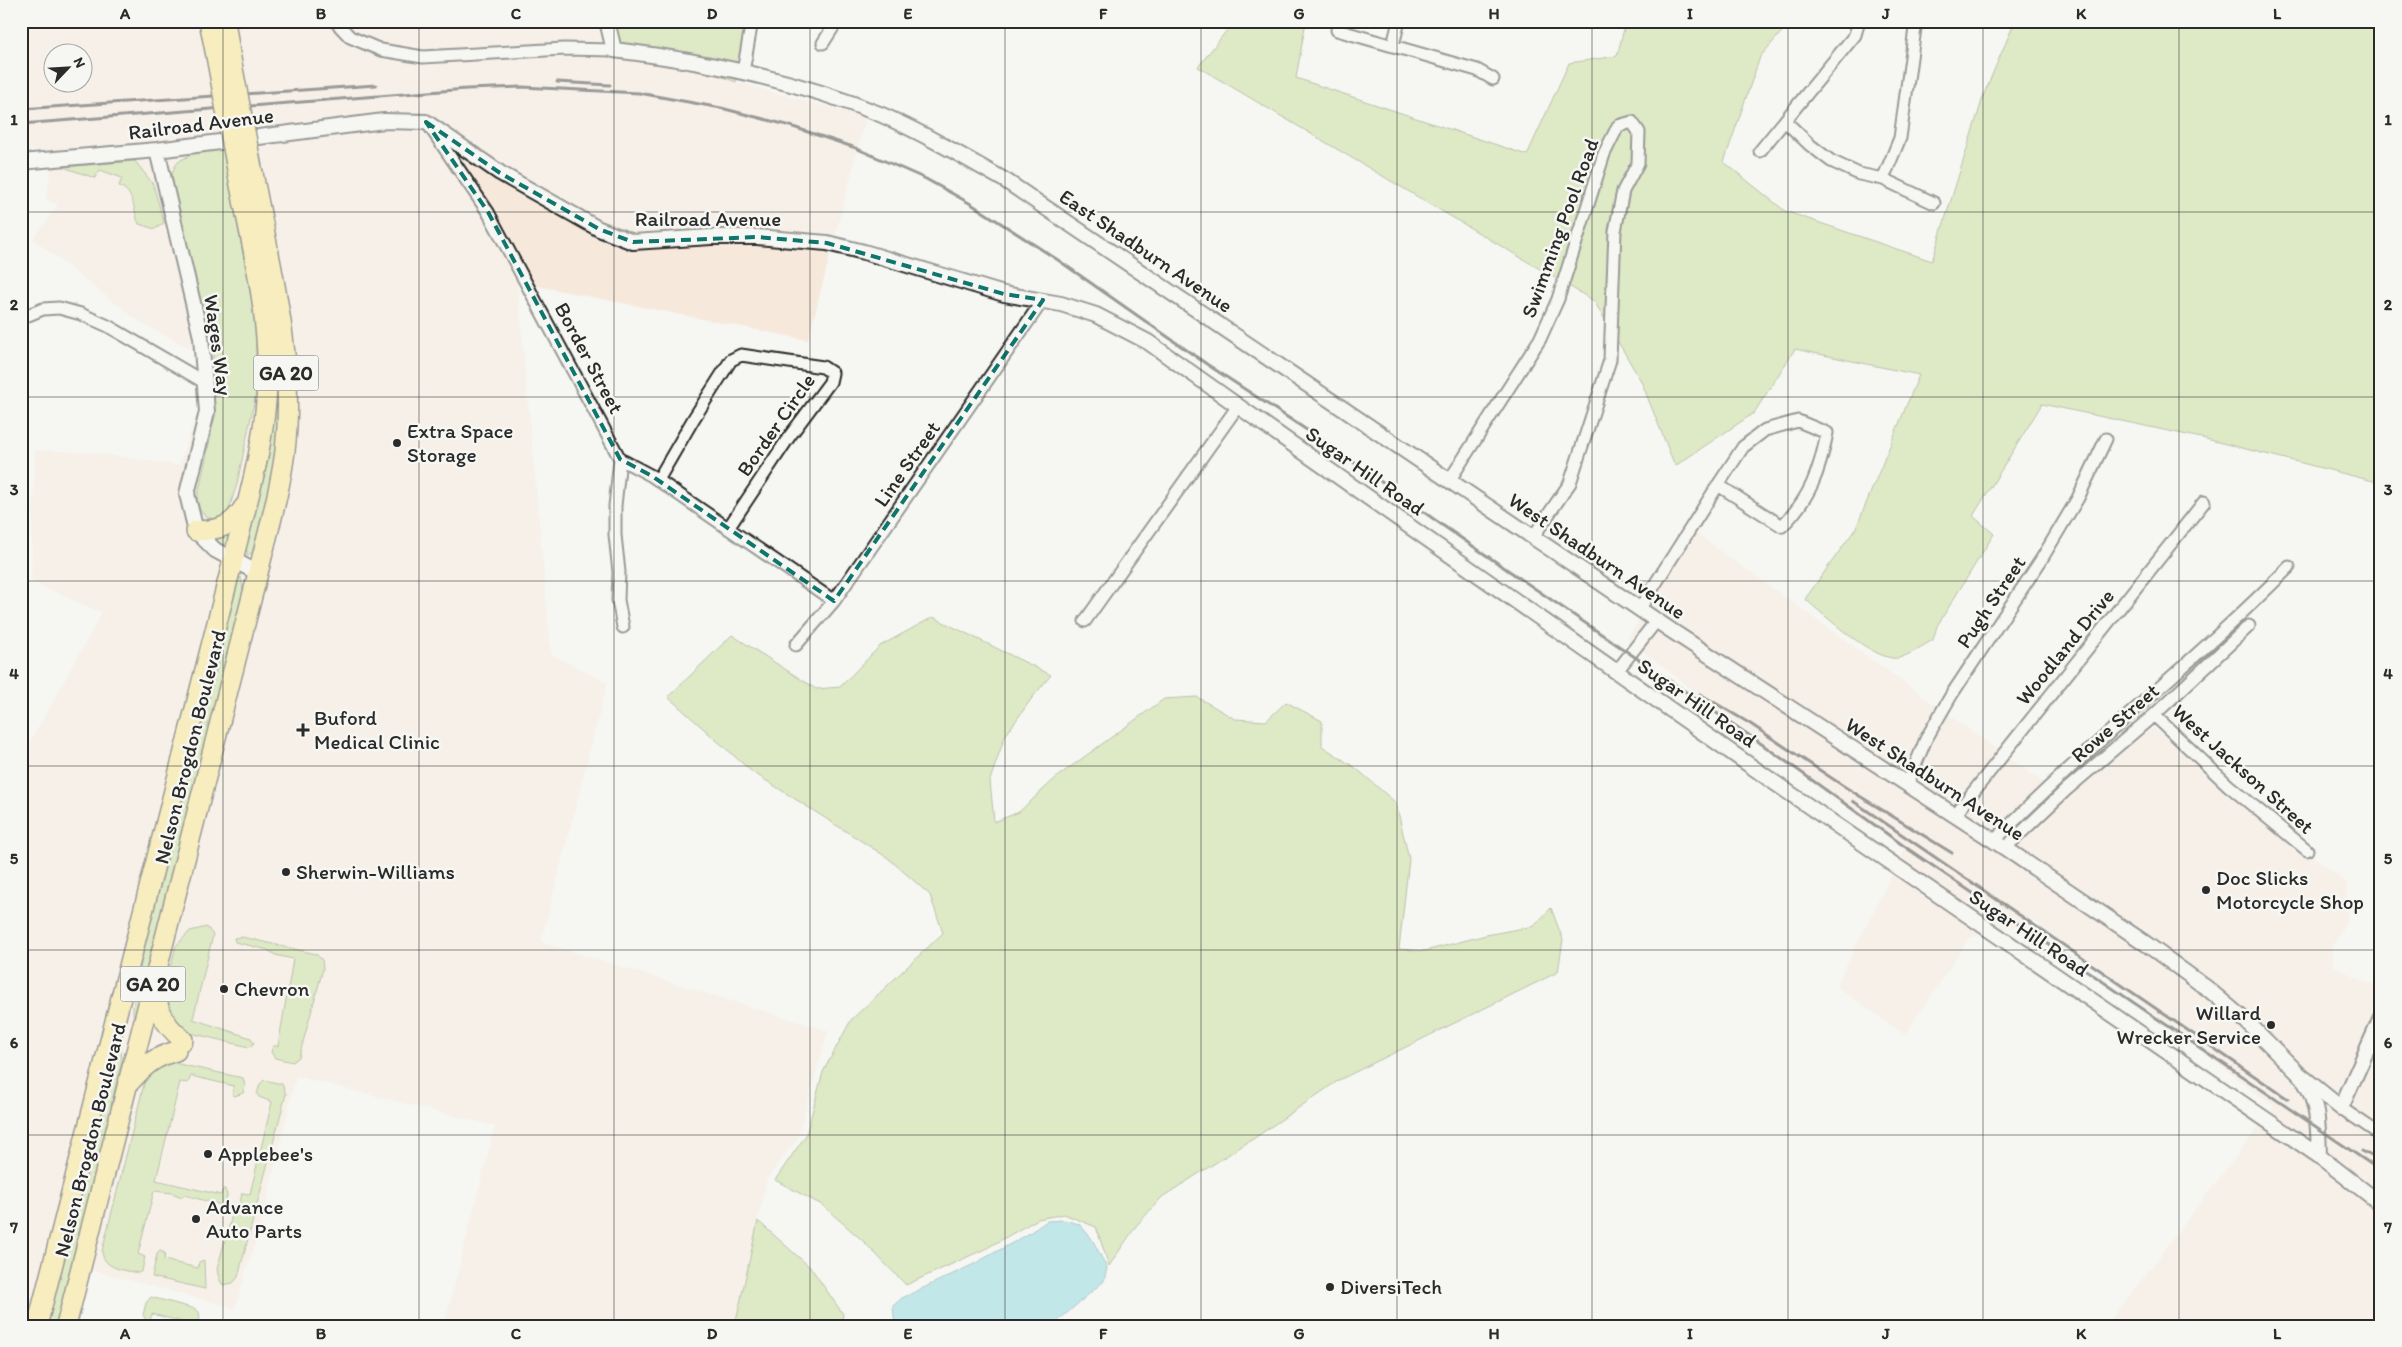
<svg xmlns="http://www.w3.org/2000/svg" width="2402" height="1347" font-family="Itim,sans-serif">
<rect width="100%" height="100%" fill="#f6f6f2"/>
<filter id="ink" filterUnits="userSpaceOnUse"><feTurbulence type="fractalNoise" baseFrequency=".02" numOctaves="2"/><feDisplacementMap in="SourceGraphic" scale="10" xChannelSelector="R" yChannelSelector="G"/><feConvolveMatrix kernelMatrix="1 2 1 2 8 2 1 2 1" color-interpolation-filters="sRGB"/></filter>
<g filter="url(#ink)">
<path fill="#f6e9db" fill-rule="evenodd" d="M21,21H610L678,60L736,82L866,117L808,340L517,282L551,654L607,683L541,942L828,1031L797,1139L767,1178L735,1326H444L495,1126L296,1076L262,1220L235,1308L68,1264L53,1326H21V758L102,613L31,581L35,450L95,453L179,465L201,402L195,363L197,352L141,323L33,239L58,205L46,200L54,150L21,151ZM52,52H82V82H52Z
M1694,532L2058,793L2153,728L2172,740L2238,798L2346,882L2349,916L2331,949L2333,965L2354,977L2381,988V1008L2369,1033L2363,1061L2381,1070V1326H2106L2274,1107L2035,921L1969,938L1905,1035L1836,986L1904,850L1627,639Z"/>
<path fill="#c0d98f" stroke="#76825d" d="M610,21H752L736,82L678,60L616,48Z
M1234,21H1306L1296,78L1527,155L1569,63L1617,56L1626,21H1791L1760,57L1724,162L1785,211L1932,261L1984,94L2015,21H2381V483L2206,439L2042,404L1973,516L1994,534L1937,626L1933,640C1923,645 1910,655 1899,658C1876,663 1823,614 1805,599L1856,528L1919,375L1795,349L1754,413L1675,466L1641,381L1594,301L1198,67Z
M223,147L253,307L256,336V393L237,484L228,512L222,518L214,519L206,517L200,510L197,499L211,435L214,406L213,352L172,181C172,167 176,161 189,156V152Z
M135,161L153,184L164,223L155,229L139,224C133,211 135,192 119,186L122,178L100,170L95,178L63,167Z
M279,348L280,436L259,545L248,556L245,543L272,404Z
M232,529L228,550L211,542L215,536Z
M241,577L243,590L235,626L138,1013L133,1019V1007L150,914L234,585Z
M933,617L1051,675L1032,698L1005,736L990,780L994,822L1019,812L1058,776L1164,699L1197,697L1235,719L1266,721L1286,702L1322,721V746L1357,769L1396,803L1409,859L1399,949L1425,951L1486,935L1534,926L1551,908L1563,940L1558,972L1339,1080L1256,1137L1162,1197L1136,1226L1109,1266L1096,1227L1064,1214L1038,1219L987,1248L906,1285L863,1241L822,1205L775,1180L806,1135L823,1072L851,1020L943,933L930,895L888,858L751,771L668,697L732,635L816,689L840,687L880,646Z
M207,927L213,935L193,1019L251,1038L254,1043L249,1047L186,1032L173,1025L164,992L176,946L190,931Z
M242,937L316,954L322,960L323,969L299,1057L293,1062L275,1058L271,1052L273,1046H278L293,959L275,955L268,950L235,942L234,938Z
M121,1048L122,1060L112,1101L103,1156L60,1326H45L113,1060Z
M166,1063H174L243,1078L245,1086L243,1093L235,1096L232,1094L234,1086L191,1076L188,1083L180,1082L156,1180L221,1195L223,1189H225L227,1195L225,1206L184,1195L182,1197L172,1193L154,1191L138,1254L145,1257L142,1271L138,1273C124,1270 103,1269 102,1251L145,1080L152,1071Z
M264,1080L282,1084L286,1094L238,1277L233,1283L223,1285L219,1279L217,1269L234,1208H239L242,1193L250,1194L272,1102L259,1097L257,1094L260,1084Z
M758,1221L811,1268L843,1314L841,1326H735Z
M160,1251L165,1253L164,1260L198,1268L199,1262L204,1260L205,1289L152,1277L157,1254Z
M151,1297L196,1309L199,1312L200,1319L191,1326H182L183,1322L152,1314L150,1321L147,1322L143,1315L146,1303Z"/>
<path fill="#83d4dd" stroke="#609096" d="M1063,1220L1079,1224L1092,1239L1107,1268L1104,1281L1052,1326H895L893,1306L902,1298L972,1265L1025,1236L1047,1221Z"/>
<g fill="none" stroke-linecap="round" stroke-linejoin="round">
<g stroke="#2b2b2b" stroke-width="15">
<path id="minor" d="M335,21L350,37L381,50L423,57L564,49L614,50
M1337,30L1477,70L1493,79
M823,43L837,21
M1393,45L1399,21
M743,72L752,21
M1785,121L1810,145L1831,161L1859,174L1883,179L1934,203
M430,127L488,212L620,459L652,476L834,601
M1760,151L1855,35L1859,21
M1883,179L1900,138L1916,21
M21,318L43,309L59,308L81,314L108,326L204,382
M1798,421L1827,433C1820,470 1810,499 1782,526L1718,485L1743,447L1765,430Z
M620,459L615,506V535L619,572L618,600L623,627
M658,480L694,418L731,360L741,355L823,367L832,373L830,382L789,437L729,527
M1449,481L1540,339L1558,299L1604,154L1618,126L1632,122L1639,132L1638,163L1623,191L1615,231L1610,360L1570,483L1533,537
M1640,608L1718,485
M1085,621L1238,406
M796,645L834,601L1043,300
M1617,671L1657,620
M2154,715L2228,785L2307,850
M1907,785L1926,739L1952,694L2041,560L2078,498L2106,439
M1955,815L2204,502
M1994,841C2088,745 2195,662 2289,567
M2005,848L2066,790L2154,715L2249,626
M2369,1044L2381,1053
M2341,1108L2381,1135"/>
</g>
<g stroke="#2b2b2b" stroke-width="18">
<path id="tertiary" d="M607,21L614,50C705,61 797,80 882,115C925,134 966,158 1006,181L1672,631L2005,848L2145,943L2208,989L2247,1022L2299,1074L2341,1108L2381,1018
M157,150L201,337L207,412L187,494L196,531L215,550L258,573
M21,162L157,150L384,121L426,122L500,173L599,229L633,242L711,237H757L827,243L864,252L1004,294L1061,304L1096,315L1148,342L1238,406L1775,783L2319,1156L2381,1204
M2305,1082C2319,1105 2318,1130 2319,1156"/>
</g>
<g stroke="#2b2b2b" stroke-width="22">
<path id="trunk" d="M209,21L216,56
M225,21L230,53
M196,531C219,530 232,527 244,507
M156,986C157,1012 163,1023 183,1040
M130,1082C146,1064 153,1058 176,1051
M37,1326L233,560C247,502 265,444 267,385C270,314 251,243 238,175
M66,1326L258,573C268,532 280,492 285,451C296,358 270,264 253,173"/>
</g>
<use href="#minor" stroke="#f6f6f2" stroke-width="11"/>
<use href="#tertiary" stroke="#f6f6f2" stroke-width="14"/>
<use href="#trunk" stroke="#f8e281" stroke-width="19"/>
<path stroke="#2b2b2b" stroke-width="3" d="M557,82L610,85
M21,109L376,85
M21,124L467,89L522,87L639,93L721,108L787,125L853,147L926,179L971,204L1058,260L1208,365L1322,440L1445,527L1756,740L1911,851L2381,1171
M1700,694L1749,723L1845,787L1952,853
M1853,801L2288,1099
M2362,1151L2381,1161"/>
<g stroke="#2b2b2b" stroke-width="22" stroke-linecap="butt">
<path id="trunk-bridge" d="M230,53L253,173
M216,56L238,175"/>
</g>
<use href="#trunk-bridge" stroke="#f8e281" stroke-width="19"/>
</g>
</g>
<path d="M0 0H2402V1347H0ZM426,122L500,173L599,229L633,242L757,237L827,243L1004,294L1043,300L834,601L652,476L620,459L488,212Z" fill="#f6f6f2" fill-opacity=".55" fill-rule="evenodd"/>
<path fill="none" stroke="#0f766e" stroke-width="4" stroke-dasharray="10 6" stroke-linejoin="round" d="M426,122L500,173L599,229L633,242L757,237L827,243L1004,294L1043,300L834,601L652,476L620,459L488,212Z"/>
<path fill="none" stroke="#2b2b2b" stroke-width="1" stroke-opacity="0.55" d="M223,21V1326M419,21V1326M614,21V1326M810,21V1326M1005,21V1326M1201,21V1326M1397,21V1326M1592,21V1326M1788,21V1326M1983,21V1326M2179,21V1326M21,212H2381M21,397H2381M21,581H2381M21,766H2381M21,950H2381M21,1135H2381"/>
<g fill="#2b2b2b" stroke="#f6f6f2" stroke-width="2">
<circle cx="397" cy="443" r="5"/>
<path d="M300.5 722.5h5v5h5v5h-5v5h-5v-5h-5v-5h5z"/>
<circle cx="286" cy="872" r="5"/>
<circle cx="2206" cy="890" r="5"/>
<circle cx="224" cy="989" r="5"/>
<circle cx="2271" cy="1025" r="5"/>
<circle cx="208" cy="1154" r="5"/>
<circle cx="196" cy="1219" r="5"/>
<circle cx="1330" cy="1287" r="5"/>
</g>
<g text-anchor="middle" stroke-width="5" stroke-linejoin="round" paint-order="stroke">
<g fill="#f6f6f2" stroke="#686867" stroke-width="1">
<rect x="253.5" y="355.5" width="65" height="35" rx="4"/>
<rect x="120.5" y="966.5" width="65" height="35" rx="4"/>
</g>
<g font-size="20" font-weight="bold" fill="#2b2b2b">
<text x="286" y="380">GA 20</text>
<text x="153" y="991">GA 20</text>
</g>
<g font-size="21" fill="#2b2b2b" stroke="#f6f6f2">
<text transform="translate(201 124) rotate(-7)" y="7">Railroad Avenue</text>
<text x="708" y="226">Railroad Avenue</text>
<text transform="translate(1560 228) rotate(-70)" y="7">Swimming Pool Road</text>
<text transform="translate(1146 251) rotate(34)" y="7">East Shadburn Avenue</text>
<text transform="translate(218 345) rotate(82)" y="7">Wages Way</text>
<text transform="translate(589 358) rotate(62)" y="7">Border Street</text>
<text transform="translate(776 425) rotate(-55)" y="7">Border Circle</text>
<text transform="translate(907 464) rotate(-55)" y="7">Line Street</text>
<text transform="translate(1365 471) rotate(35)" y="7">Sugar Hill Road</text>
<text transform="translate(1597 556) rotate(34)" y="7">West Shadburn Avenue</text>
<text transform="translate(1991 602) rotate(-56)" y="7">Pugh Street</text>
<text transform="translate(2065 647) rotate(-51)" y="7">Woodland Drive</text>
<text transform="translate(1697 703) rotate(35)" y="7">Sugar Hill Road</text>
<text transform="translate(2115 723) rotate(-41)" y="7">Rowe Street</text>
<text transform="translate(190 747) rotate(-76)" y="7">Nelson Brogdon Boulevard</text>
<text transform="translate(2243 769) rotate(42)" y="7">West Jackson Street</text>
<text transform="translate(1935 779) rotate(33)" y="7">West Shadburn Avenue</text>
<text transform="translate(2029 933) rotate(34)" y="7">Sugar Hill Road</text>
<text transform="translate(90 1140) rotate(-76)" y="7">Nelson Brogdon Boulevard</text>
</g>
<g font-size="21" fill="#2b2b2b" stroke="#f6f6f2" text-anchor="start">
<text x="407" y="438">Extra Space<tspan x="407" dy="24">Storage</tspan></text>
<text x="314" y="725">Buford<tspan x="314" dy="24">Medical Clinic</tspan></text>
<text x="296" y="879">Sherwin-Williams</text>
<text x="2216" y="885">Doc Slicks<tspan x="2216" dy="24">Motorcycle Shop</tspan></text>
<text x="234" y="996">Chevron</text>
<text x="2261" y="1020" text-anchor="end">Willard<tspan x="2261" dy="24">Wrecker Service</tspan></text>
<text x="218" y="1161">Applebee's</text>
<text x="206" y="1214">Advance<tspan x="206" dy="24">Auto Parts</tspan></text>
<text x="1340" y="1294">DiversiTech</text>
</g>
</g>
<rect width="2402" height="1347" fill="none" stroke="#f6f6f2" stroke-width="55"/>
<g transform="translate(68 68) rotate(65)"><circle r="24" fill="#f6f6f2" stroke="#a5a5a2"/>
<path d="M0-4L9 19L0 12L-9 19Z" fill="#2b2b2b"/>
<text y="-8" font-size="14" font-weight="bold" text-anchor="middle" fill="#2b2b2b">N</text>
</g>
<rect x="28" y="28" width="2346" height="1292" fill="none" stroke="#2b2b2b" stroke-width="2"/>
<g font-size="16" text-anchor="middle" font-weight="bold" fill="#2b2b2b">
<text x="125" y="19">A</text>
<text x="321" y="19">B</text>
<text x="516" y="19">C</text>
<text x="712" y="19">D</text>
<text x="908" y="19">E</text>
<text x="1103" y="19">F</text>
<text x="1299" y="19">G</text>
<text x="1494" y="19">H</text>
<text x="1690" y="19">I</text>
<text x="1886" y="19">J</text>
<text x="2081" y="19">K</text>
<text x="2277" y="19">L</text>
<text x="14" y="125">1</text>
<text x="2388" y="125">1</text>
<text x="14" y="310">2</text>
<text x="2388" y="310">2</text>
<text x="14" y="495">3</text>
<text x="2388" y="495">3</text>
<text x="14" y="679">4</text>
<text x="2388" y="679">4</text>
<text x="14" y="864">5</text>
<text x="2388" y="864">5</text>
<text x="14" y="1048">6</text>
<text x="2388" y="1048">6</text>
<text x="14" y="1233">7</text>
<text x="2388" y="1233">7</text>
<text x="125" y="1339">A</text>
<text x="321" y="1339">B</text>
<text x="516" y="1339">C</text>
<text x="712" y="1339">D</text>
<text x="908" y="1339">E</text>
<text x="1103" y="1339">F</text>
<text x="1299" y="1339">G</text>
<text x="1494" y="1339">H</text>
<text x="1690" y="1339">I</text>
<text x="1886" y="1339">J</text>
<text x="2081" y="1339">K</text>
<text x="2277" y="1339">L</text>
</g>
</svg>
